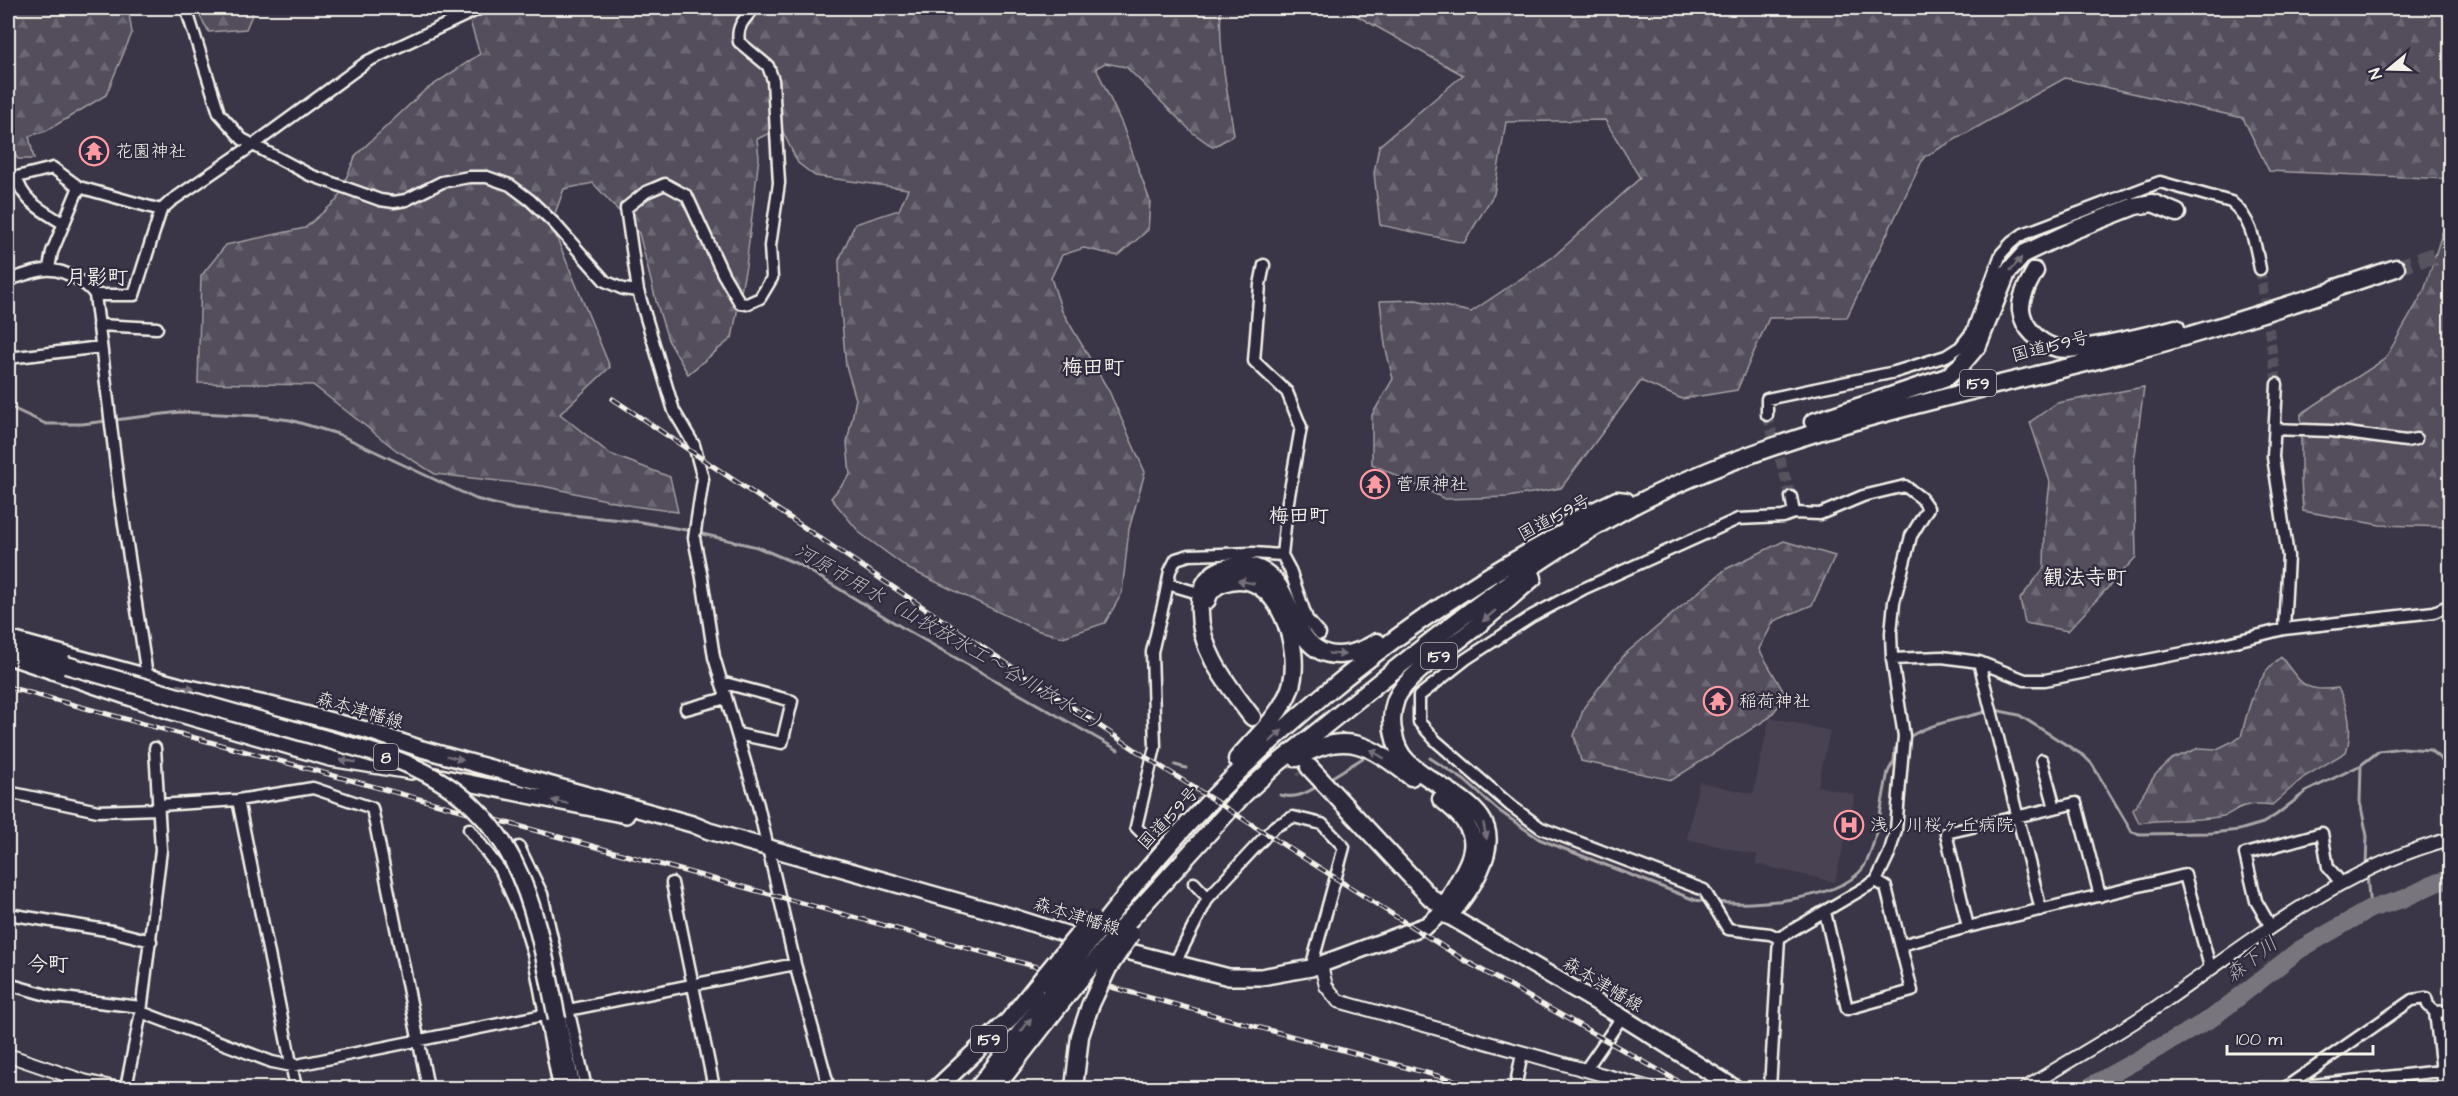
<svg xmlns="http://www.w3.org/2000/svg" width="2458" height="1096" font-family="'Architects Daughter','Klee One',sans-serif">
<defs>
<pattern id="forest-firs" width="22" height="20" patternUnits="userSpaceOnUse" patternTransform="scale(1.5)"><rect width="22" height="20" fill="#534e5c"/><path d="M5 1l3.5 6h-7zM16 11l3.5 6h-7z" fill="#6c6873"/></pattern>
</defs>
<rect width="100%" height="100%" fill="#3b3647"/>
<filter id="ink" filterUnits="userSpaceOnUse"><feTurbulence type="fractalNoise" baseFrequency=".0167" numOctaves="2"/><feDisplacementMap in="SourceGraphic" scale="12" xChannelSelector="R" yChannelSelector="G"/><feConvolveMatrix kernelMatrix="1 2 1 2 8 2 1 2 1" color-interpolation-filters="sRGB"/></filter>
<g filter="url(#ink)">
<path fill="#484352" d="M1770,717L1830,731L1818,786L1855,795L1835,882L1756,864L1757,855L1687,839L1699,782L1753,794Z"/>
<path fill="url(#forest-firs)" stroke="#a4a0a2" stroke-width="1.5" d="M8,8H128L132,33L106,95L46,131L29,136L34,159H18L8,145Z
M195,8H255L246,29L209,32Z
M466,8H1221C1218,50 1228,94 1234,135L1213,147L1192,132L1126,67L1105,63L1096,68L1122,124L1150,201L1148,230L1118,256L1084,248L1062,255L1051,278L1062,311L1109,391L1145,472L1129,529L1122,593L1105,623L1063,637L1036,630L909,569L860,533L831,498L850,475L847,443L856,399L846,366L840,300L839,260L855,224L899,210L908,189L815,176L798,163L781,128L757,139L759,157L746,266L732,338L688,374L668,340L656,301L639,233L593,183L564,189L551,224L610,367L560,414L610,454L670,477L678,512L633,506L543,486L435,474L396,450L313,385L198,383L201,276L226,245L305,228L337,200L356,155L424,91L480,54Z
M1343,8H2450V179L2269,171L2243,118L2065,78L1924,157L1847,317L1769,318L1737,390L1682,399L1641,381L1561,488L1508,497L1445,499L1372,464V415L1393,379L1385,345L1380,301L1416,300L1471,312L1553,257L1640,178L1605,120L1506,122L1494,194L1464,243L1380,225L1374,173L1379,146L1463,75Z
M2450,208V527L2380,525L2303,511L2301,480V414L2385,359L2424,291Z
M2144,387L2134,462L2136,557L2068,631L2025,623L2020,599L2044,568L2045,525L2050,482L2030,422L2057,403Z
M1784,541L1835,556L1812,605L1774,621L1759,649L1786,696L1770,717L1672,780L1581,761L1574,736L1584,707L1625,654L1726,569Z
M2281,657C2301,682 2302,693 2338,688C2349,708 2353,731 2346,752L2304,777L2272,805C2260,803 2250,803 2239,808C2234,810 2229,815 2223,816C2195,822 2167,818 2139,823L2133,810L2155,775L2172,759L2199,748L2217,749L2241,737C2248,708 2256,675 2281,657Z"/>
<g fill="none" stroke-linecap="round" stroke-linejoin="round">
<path stroke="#aaa6a7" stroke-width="3" d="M8,406L46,424H82L180,412L259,416L290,420L338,434L476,499L513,509L641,522L692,531
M698,533L757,547L800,565L903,628L1118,750
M1995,710L2019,715L2084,756L2092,764L2132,832L2140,834L2211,833L2239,830L2263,823L2276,815L2307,791L2361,765L2379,751L2402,748L2430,750L2450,767
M1907,739C1924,724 1966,718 1988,711
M1430,758L1464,780L1498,810L1539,839L1695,900L1708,902
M1175,765L1186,768
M2361,765L2360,802L2367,836L2366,867
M1329,779L1363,758
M1280,795C1295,799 1305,794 1318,786
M2367,874L2370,909
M1714,902C1751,906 1850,901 1867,861C1878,836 1882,800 1888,772L1894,761L1895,749L1900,745"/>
<path stroke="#78747b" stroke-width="18" d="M2087,1088L2212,1018L2299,950L2370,909L2403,899L2436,883L2450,879"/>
<path stroke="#57525f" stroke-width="10" stroke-dasharray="10 5" stroke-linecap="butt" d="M2260,269L2277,384
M1767,415L1791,497
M1146,837L1194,883"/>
<path stroke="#57525f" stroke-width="16" stroke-dasharray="16 8" stroke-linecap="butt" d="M2396,268L2450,250
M1252,717L1304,771"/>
<g stroke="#f4f1e8" stroke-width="15">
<path id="minor" d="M186,8L219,113L242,139L310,175L380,200L394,202L406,200L442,182L469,177H487L510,185L530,200L555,224L605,281L623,289L638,291
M754,8C744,19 736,27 739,42L768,66L773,80L779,183L770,246L772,278L760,298L747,304L740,303L723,274L687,196L665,184L646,192L626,208L638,291L674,411L694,445L703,479L694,538L702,578L714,657L758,805L795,964L829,1088
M8,174L17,177C21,201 45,212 64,224
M17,177L53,168L79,187L52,252L49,268
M79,187L161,210
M1264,265L1260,285L1254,361L1287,392L1301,427L1287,507L1282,555L1290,570L1307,619L1320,634
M8,280C36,272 49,262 77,279C84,284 90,287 95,295L120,498L147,676
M95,295H134L161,210L171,201L253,145L368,61L481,8
M98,325L157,328
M8,358L101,347
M2277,384L2273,457L2288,556L2284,629
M1767,415V399L1895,372L1946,356L1960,347L1972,332L2001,254L2011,243L2023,234L2160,182L2231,202C2252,219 2255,244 2260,269
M2275,429L2332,431L2406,441L2416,439
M1168,584L1205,595
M1892,659L1942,657L1979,662L2025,680H2045L2204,649L2284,629L2434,612L2450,605
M1979,662L2041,910
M721,682L792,701L782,743L737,734
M686,709L726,698
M2042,760L2055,808
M8,792L98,811L158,809
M238,800L296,1088
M159,805L238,800L313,788L372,808L428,1088
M469,829L501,871L523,920L533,953L559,1088
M1146,837L1136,827L1155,747L1152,652L1165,597L1170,571L1176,559L1189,555L1253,553L1282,555
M519,847L542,894L586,1088
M672,883L714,1088
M1194,883L1208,898
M1825,912L1847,1009L1912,991L1886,887L1876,881
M8,914L112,931L151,941
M1968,927L1946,833L2076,803L2100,896
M2271,927L2256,901L2245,854L2322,833L2328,867L2341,883
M1779,938L1770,934L1728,929L1704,890L1541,828L1511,806L1436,741L1419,722V696L1466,659L1532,616L1583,589L1738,519L1783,517L1794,513L1791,497
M1779,938L1876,881L1889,854L1896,830L1904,736L1892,659L1891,633L1894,602L1911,536L1928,508L1921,498L1905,486L1863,496L1820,514L1794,513
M1901,945L1968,927L2185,875L2210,967
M1175,963L1208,898L1274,827L1293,817L1322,824L1344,847L1311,968
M8,984L54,997L141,1007
M141,1012L272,1062L292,1066L795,964
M2435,1012L2450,1011
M1586,1069L1622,1017
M2304,1086L2450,1070
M126,1088L141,1012L161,850L155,748
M1515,1088L1522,1054
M1770,1088L1779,938
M2285,1088L2412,1000L2426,998L2428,1005L2435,1012L2444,1088"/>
</g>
<g stroke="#f4f1e8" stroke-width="16">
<path id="tertiary" d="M1321,965L1326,986L1338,1001L1650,1088
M8,1055L84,1081L116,1088
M2026,1088C2069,1060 2115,1036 2158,1006C2251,942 2340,868 2450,839"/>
</g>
<g stroke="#f4f1e8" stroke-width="20">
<path id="secondary" d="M8,639L180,686L270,705L366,730L422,749L692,824L709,831L1006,915L1085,940
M8,656L170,711L330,758L411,771
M435,776L626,815
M1440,914L1449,916L1622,1017L1735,1088
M1111,947L1229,977H1261L1311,968L1427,925L1440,914L1445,907"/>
</g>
<g stroke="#f4f1e8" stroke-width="21">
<path id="trunk" d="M2035,271C2029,282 2020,297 2021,310C2023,328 2040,344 2057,348C2079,353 2152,334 2176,328
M1813,422L1947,377L1962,364L1978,345L2007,273L2025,253L2074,230L2135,206L2153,203L2177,213
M1569,523L1617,500L1626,501
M1207,600C1209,590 1216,585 1226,582C1278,566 1304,651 1290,689C1280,716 1256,737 1237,759
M8,647L66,665
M1252,717C1227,684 1197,648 1200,604C1200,590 1206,576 1220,570C1233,565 1245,563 1259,569C1292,584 1288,630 1317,649C1335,661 1359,653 1377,642
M1297,758C1346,729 1370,745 1411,777
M1309,767L1431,898L1445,907C1468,859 1495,840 1441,799
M1449,916C1468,893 1502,848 1481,818C1469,801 1446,790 1430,779C1412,767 1398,758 1394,735C1391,724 1392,710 1396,699C1407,673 1455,645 1477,626C1496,611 1514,594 1533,578
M1104,923C1233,757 1395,619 1583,523
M1121,929L1244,794L1278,763C1394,672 1508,570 1640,502C1790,426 1956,397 2117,355C2189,337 2260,314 2332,291L2336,288L2396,268
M557,1019L572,1088
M937,1088L1009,1020L1036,986
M978,1088L1051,992
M995,1088L1065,998
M1074,1088L1080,1036L1090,1006"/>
</g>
<use href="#minor" stroke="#2f2a3d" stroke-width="10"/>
<use href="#tertiary" stroke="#2f2a3d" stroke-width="12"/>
<use href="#secondary" stroke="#2f2a3d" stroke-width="15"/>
<use href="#trunk" stroke="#2f2a3d" stroke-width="16"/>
<g stroke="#f4f1e8" stroke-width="5">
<path id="rail" d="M613,399L1146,757L1464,960L1690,1088
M8,687L1482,1088"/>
</g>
<use href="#rail" stroke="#2f2a3d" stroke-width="3" stroke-dasharray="9" stroke-linecap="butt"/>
<g stroke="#f4f1e8" stroke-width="21" stroke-linecap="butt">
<path id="trunk-bridge" d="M66,665L368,751C381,755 394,758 407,764C522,813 535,909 557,1019
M1036,986L1092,918
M1051,992L1104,923
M1065,998L1121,929
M1090,1006L1108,968L1131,934"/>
</g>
<use href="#trunk-bridge" stroke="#2f2a3d" stroke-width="16"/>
</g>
<defs><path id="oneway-solid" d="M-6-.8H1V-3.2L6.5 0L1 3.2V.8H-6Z" transform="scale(1.5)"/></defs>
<g fill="#747079">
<use href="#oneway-solid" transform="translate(2016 264) rotate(-49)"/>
<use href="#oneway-solid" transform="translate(1246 582) rotate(-168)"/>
<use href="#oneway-solid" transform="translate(1489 616) rotate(139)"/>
<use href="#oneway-solid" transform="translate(1337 654) rotate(4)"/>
<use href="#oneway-solid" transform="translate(186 687) rotate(14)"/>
<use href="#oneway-solid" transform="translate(1276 736) rotate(-42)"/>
<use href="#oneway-solid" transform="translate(1377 754) rotate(-149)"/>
<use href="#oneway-solid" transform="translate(455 758) rotate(15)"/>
<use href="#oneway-solid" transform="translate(348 761) rotate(-172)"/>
<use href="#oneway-solid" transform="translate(560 802) rotate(-168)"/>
<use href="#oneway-solid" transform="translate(1485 831) rotate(78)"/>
<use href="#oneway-solid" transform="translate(1026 1025) rotate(-53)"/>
</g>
</g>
<defs>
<g id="temple-ring" transform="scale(1.5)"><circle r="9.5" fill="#2f2a3d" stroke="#ff9aa2" stroke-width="1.5"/><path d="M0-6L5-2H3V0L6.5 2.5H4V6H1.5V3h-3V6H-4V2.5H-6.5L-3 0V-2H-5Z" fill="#ff9aa2"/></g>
<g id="hospital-ring" transform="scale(1.5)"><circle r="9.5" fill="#2f2a3d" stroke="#ff9aa2" stroke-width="1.5"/><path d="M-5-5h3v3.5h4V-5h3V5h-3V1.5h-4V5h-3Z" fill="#ff9aa2"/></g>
</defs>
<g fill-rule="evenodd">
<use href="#temple-ring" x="94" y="151"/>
<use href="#temple-ring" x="1375" y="484"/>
<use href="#temple-ring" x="1718" y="701"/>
<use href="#hospital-ring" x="1849" y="825"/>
</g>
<g text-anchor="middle" stroke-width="4.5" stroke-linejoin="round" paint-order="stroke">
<g fill="#2f2a3d" stroke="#b9b5b5" stroke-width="1.5">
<rect x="1960" y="370" width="36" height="26" rx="4.5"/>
<rect x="1421" y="643" width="36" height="26" rx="4.5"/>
<rect x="374" y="744" width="24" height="26" rx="4.5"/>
<rect x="971" y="1026" width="36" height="26" rx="4.5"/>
</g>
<g font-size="16" font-weight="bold" fill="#f4f1e8">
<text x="1978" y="389">159</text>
<text x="1439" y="662">159</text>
<text x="386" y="763">8</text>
<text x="989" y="1045">159</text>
</g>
<g font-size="18" fill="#f4f1e8" stroke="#2f2a3d" text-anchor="start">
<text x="115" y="157">花園神社</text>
<text x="1396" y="490">菅原神社</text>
<text x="1739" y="707">稲荷神社</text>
<text x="1870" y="831">浅ノ川桜ヶ丘病院</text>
</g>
<g font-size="18" fill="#f4f1e8" stroke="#2f2a3d">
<text transform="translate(2050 346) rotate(-14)" y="6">国道159号</text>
<text transform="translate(1554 517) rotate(-28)" y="6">国道159号</text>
<text transform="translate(360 710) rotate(16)" y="6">森本津幡線</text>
<text transform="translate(1168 818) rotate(-47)" y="6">国道159号</text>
<text transform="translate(1077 916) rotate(17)" y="6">森本津幡線</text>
<text transform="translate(1603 984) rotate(31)" y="6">森本津幡線</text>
</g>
<g font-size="20" font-weight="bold" fill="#f4f1e8" stroke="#2f2a3d">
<text x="1299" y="522">梅田町</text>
</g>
<g font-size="20" font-style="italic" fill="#b6b2b2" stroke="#2f2a3d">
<text transform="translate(953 638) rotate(30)" y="7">河原市用水（山牧放水工～谷川放水工）</text>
<text transform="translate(2251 959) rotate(-38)" y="7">森下川</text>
</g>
<g font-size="21" font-weight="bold" fill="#f4f1e8" stroke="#2f2a3d">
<text x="97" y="284">月影町</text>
<text x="1093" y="374">梅田町</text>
<text x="2085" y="584">観法寺町</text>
<text x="48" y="971">今町</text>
</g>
</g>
<rect width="2458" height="1096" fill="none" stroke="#2f2a3d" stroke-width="30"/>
<rect x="15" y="15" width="2428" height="1066" fill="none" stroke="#f4f1e8" stroke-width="2" filter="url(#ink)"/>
<g transform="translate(2389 69) rotate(251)" stroke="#2f2a3d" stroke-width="4.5" paint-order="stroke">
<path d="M0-4.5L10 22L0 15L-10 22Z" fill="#f4f1e8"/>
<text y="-9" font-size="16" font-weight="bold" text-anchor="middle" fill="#f4f1e8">N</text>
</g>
<path d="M2227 1045v9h146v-9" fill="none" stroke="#f4f1e8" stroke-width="3"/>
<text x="2236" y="1045" font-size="18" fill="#f4f1e8" stroke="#2f2a3d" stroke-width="4.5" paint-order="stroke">100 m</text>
</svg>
